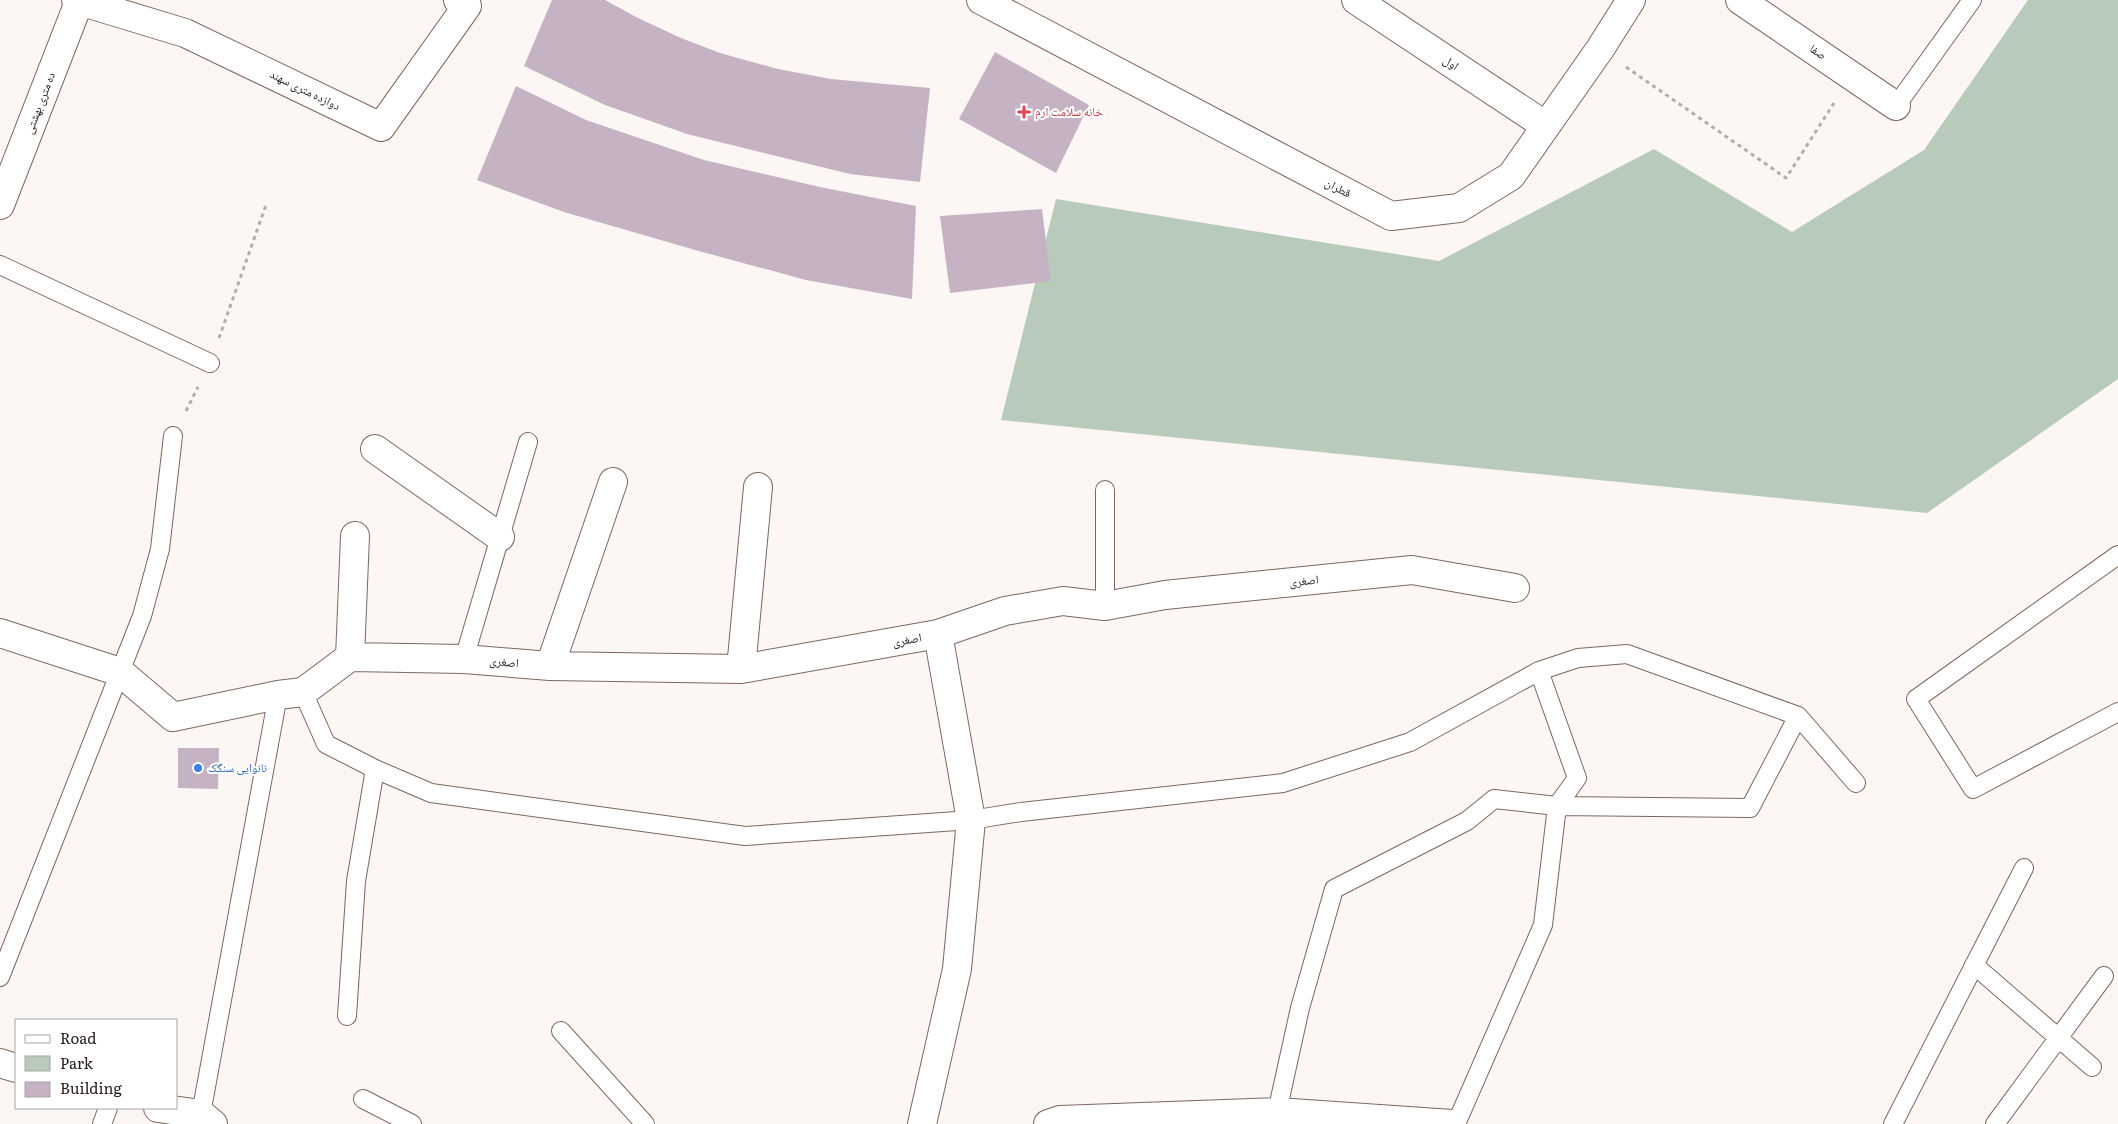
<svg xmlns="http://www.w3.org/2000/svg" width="2118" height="1124" font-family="Literata,'Noto Naskh Arabic',serif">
<rect width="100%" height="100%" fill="#fcf7f5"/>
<path fill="#b8caba" d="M2028,0H2118V379L1927,513L1001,420L1056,199L1439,261L1654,149L1792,232L1924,150Z"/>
<path fill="#c5b3c3" d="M552,0H605L638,18L681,38L720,53L778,69L831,79L930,88L920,182L850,174L687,134L605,105L524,66Z
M995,52L1089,105L1056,173L959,119Z
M516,86L586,120L704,160L820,187L916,206L912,299L806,280L695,250L564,212L477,180Z
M1042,209L1051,281L950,293L940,216Z
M178,748H219L218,789L178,788Z"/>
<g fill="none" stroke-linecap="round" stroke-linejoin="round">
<g stroke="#7d675e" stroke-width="20">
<path id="service" d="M1896,106L1972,0
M0,265L210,363
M1105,490V606
M2118,555L1916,699L1973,789L2118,712
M464,659L528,442
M303,692L326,744L375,769L431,793L745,836L971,820L1021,812L1283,783L1410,742L1539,671L1578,658L1627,654L1798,716L1856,783
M1974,965L2092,1067
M0,977L142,616L160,549L173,436
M347,1016L356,881L375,769
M561,1031L645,1124
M363,1099L412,1124
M1277,1112L1300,1008L1334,889L1467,821L1494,799L1557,806L1750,808L1798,716
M201,1114L278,695
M102,1124L108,1108
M1456,1124L1543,925L1557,806L1577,778L1539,671
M1893,1124L2024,868
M1995,1124L2104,976"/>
</g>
<g stroke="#7d675e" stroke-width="30">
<path id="minor" d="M76,0L185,33L381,127L467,6L458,0
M981,0L1391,216L1459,208L1511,176L1600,49L1631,0
M1356,0L1546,126
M1740,0L1896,106
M0,205L79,2
M375,449L500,537
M0,633L120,672L173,717L278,695L303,692L350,657L464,659L550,666L741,669L938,634L1005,611L1063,601L1105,606L1165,595L1412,570L1515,588
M350,657L355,536
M550,666L613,482
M741,669L758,487
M0,1063L16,1068
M158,1108L201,1114L213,1124
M922,1124L957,969L971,820L938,634
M1048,1124L1060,1120L1277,1112L1452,1124"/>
</g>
<path stroke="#b4aeab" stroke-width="3" stroke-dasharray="4 4" stroke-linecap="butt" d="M1626,67L1786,178L1834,103
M219,338L266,205
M186,411L198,387"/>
<use href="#service" stroke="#fff" stroke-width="18"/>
<use href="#minor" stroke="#fff" stroke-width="28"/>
</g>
<path fill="#e0444e" stroke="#fff" stroke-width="2" d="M1021.5 104.5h5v5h5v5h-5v5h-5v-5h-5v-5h5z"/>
<circle fill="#3f7fe0" stroke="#fff" stroke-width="2" cx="198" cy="768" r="5"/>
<g text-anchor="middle" stroke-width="4" stroke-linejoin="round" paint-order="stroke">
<g font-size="12" fill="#29201c" stroke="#fff">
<text transform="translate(1818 52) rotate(34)" y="4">صفا</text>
<text transform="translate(1451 63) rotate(34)" y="4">اول</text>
<text transform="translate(305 90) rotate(26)" y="4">دوازده متری سهند</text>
<text transform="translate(40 103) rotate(-69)" y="4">ده متری بهشتی</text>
<text transform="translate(1338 188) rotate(28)" y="4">قطران</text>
<text transform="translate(1304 581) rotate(-6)" y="4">اصغری</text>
<text transform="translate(907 640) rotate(-10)" y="4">اصغری</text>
<text transform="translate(504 662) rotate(5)" y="4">اصغری</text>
</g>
<g font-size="12" fill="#be3a42" stroke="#fff" text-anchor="start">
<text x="1035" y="116">خانه سلامت ارم</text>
</g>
<g font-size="12" fill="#366cbe" stroke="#fff" text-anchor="start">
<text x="208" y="772">نانوایی سنگک</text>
</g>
</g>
<rect x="15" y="1019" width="162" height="90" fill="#ffffff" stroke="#a9a6a4"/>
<rect x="25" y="1035" width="25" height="8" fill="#ffffff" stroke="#a9a6a4"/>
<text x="60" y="1044" font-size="15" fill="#29201c">Road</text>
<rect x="25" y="1056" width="25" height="15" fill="#b8caba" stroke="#a9a6a4"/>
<text x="60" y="1069" font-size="15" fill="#29201c">Park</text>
<rect x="25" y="1082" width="25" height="15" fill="#c5b3c3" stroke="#a9a6a4"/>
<text x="60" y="1094" font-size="15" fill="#29201c">Building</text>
</svg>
